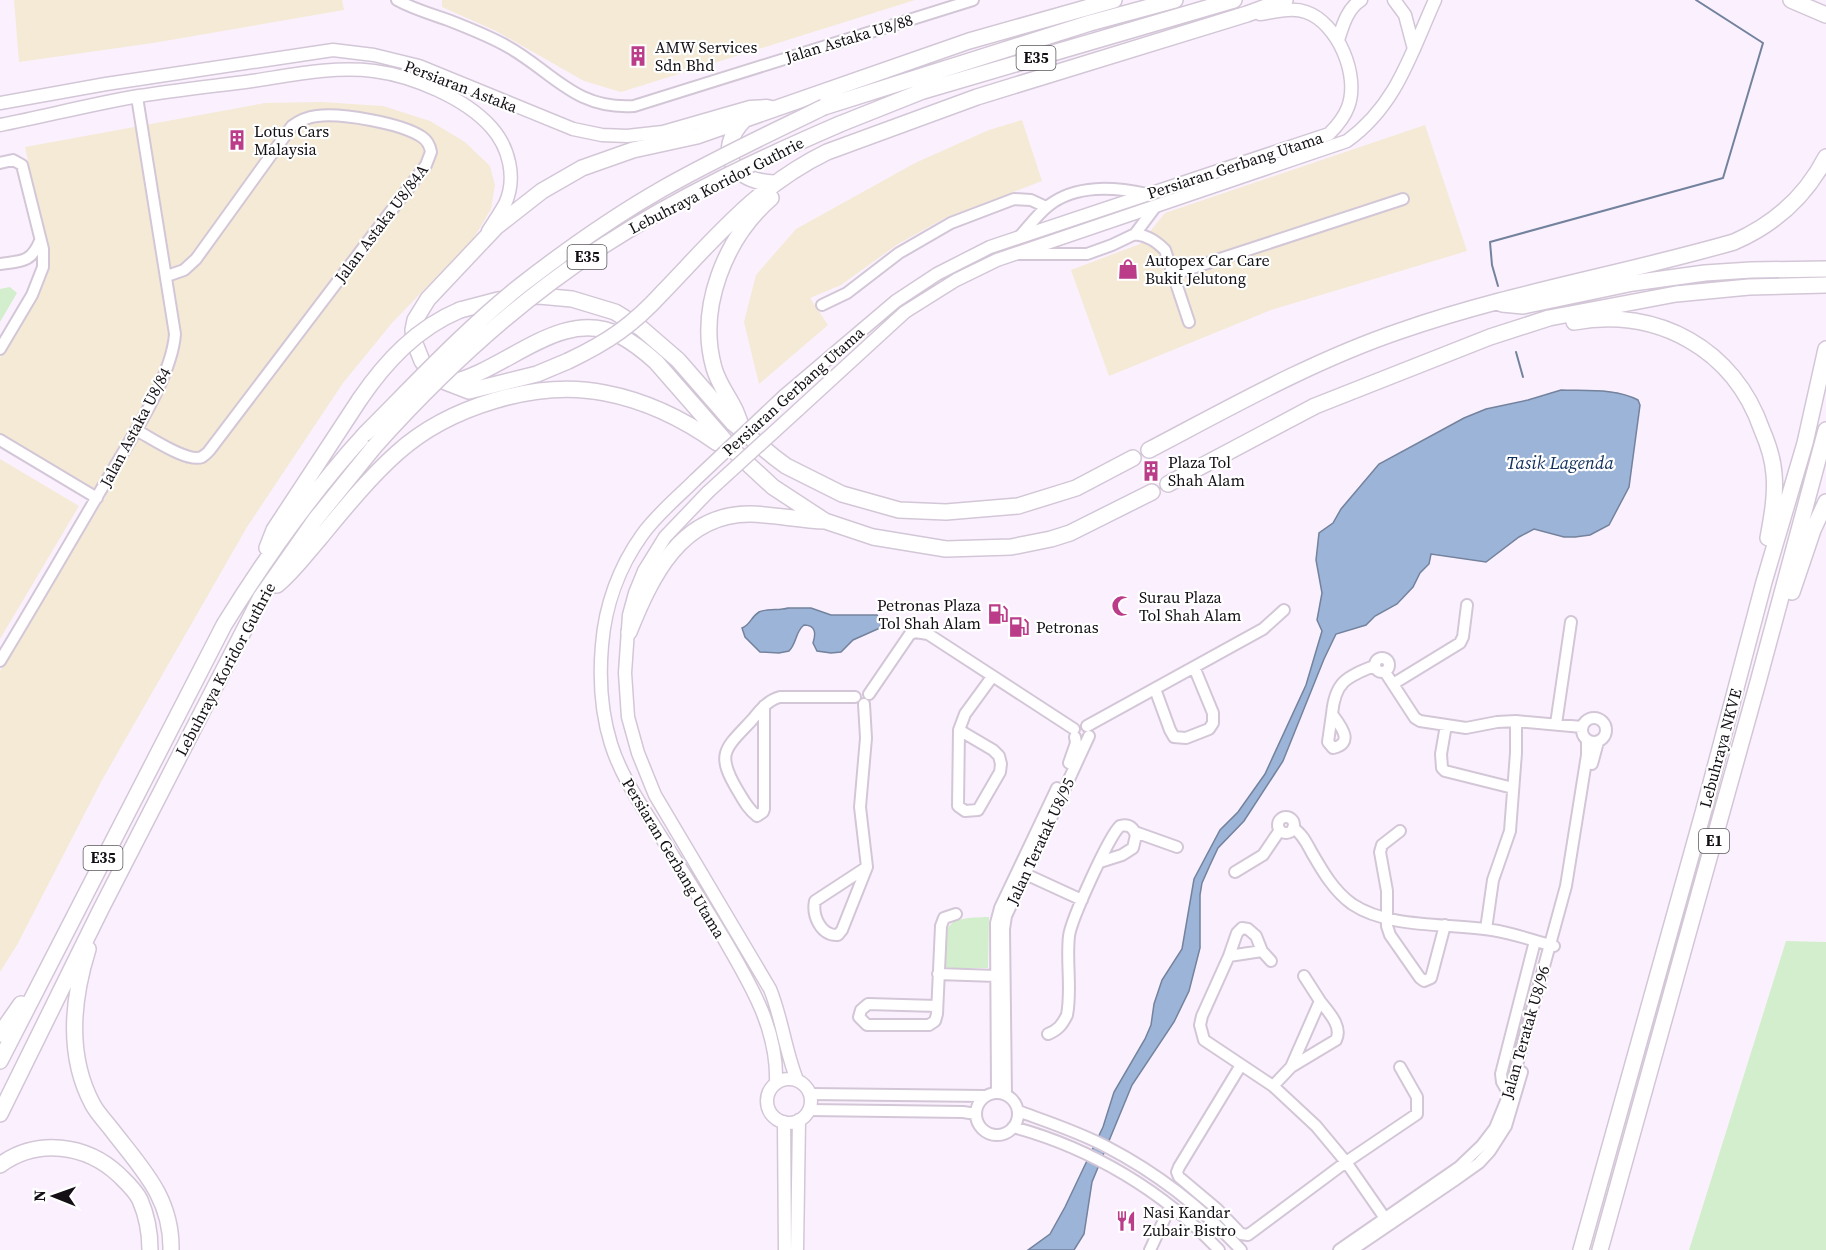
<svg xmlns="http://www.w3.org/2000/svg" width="1826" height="1250" font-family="'Source Serif 4',serif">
<rect width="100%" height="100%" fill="#fbf1fe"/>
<path fill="#f4ead5" d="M14,0H342L344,10L153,43L19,62Z
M442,0H915L621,92L584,81L496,31L442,7Z
M322,102L383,106L430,121L465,142L490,166L495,185L491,209L474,238L392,323L343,383L247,527L102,780L17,945L0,972V671L106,496L0,433V358L43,286L49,270L48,252L25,147L265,103Z
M1022,120L1042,181L945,218L898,244L841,285L810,298L828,325L759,384L744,322L756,275L796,229L915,163L989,130Z
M1425,125L1467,251L1271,310L1109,376L1071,270L1140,244L1165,213Z
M0,459L79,506L0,639Z"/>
<path fill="#d3eecc" d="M10,287L17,293L0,322V289Z
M989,917L988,968H946L944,965C945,922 944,918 989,917Z
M1786,941L1826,942V1250H1689Z"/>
<path fill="#9cb4d7" stroke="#73829d" stroke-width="1.5" d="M1561,390C1585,391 1616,388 1638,400L1640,405L1629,487L1609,525L1590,535L1575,537H1564L1534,529L1519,537L1486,562L1431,554L1429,564L1420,573L1413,587L1397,604L1375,616L1366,625L1336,634L1324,659L1283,761L1244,821L1218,848L1210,865L1202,883L1200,895V948L1189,991L1174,1022L1132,1085L1092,1182L1084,1234L1074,1250H1028L1050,1234L1065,1207L1103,1127L1114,1092L1145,1039L1151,1025L1154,1004L1162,980L1182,949L1194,879L1220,830L1238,812L1265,774L1306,685L1322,631L1317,620L1322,593L1316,560L1319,533L1333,523L1341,509L1379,464L1464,418L1486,409L1528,400Z
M788,608H811L831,615H877L881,622L880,628L853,640L841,652L831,653L817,651L813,643C816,634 816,625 804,625C795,632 797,643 789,651L779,653L760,652L745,637L742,628C750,625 751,617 759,612C768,608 779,611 788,608Z"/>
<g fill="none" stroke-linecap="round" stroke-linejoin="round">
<path stroke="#73829d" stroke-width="2" d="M1498,286L1492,265L1490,242L1723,178L1763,43L1696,0
M1516,352L1523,377"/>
<g stroke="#d3c7d7" stroke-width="14">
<path id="minor" d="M397,0C413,9 431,14 448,20C466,27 486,35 503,44C551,69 573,110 634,106L973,0
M0,163L13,160L22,165L43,249V267L32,295L0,349
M1135,234C1148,236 1156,241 1165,250L1189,322
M1020,236C1029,226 1038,214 1048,206C1076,184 1114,187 1147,194
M1018,254H1087L1112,245L1135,234L1156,206
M0,264C21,261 31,263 40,241
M1174,274L1403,199
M822,305L847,293L899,253L951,223L1014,199L1031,200L1046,207
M136,430C150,437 187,463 202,457C202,457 209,452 209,451L426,165L431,152C430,146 428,141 422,137C401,123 342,113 317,116C308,117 299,121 292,126L196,259L184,270L167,276
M0,440L97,498
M1375 665a7 7 0 1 1 14 0a7 7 0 1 1-14 0Z
M0,661C37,600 72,539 108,478C130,440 172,377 175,334L137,97
M1385,672L1415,718L1420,721L1466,728L1497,722L1516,721L1582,727
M1393,684L1460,643L1463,637L1467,605
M1155,689L1170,730L1174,737L1186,738L1209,729L1213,723V713L1194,667
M869,694L910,634L915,632L928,634L1074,729
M864,704L866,738L860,807L867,867L842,930L838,935C821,936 812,916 815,901L867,867
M764,706V809L763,812L757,816C748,809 744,801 738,791C715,753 725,749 752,720C760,710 768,700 780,697H855
M1332,714C1339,724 1356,743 1333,748L1328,742Z
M1332,714C1335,682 1346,677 1374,666
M1582 730a12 12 0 1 1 24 0a12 12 0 1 1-24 0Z
M1556,724L1571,622
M1446,725L1441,754L1442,768L1445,771L1513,788
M1087,726L1263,629L1284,610
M959,730L993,750L999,756L1001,764L1000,772L978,810L965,811L958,806L959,730L965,714L992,677
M1069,763L1076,743L1075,737
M1592,764L1598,742
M1278 825a8 8 0 1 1 16 0a8 8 0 1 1-16 0Z
M1293,828C1302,833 1307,844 1312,853C1323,872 1334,891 1352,904C1389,929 1449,923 1492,930C1513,933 1534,941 1554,946
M1400,831L1382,845L1380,852L1387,891V926L1390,935L1420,978L1424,981L1431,978L1445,925
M1135,832L1177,847
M1021,872L1082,900
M1235,872L1263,855L1280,830
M1486,929L1493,880L1510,831L1516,753V721
M1262,951L1271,961
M1229,956L1262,951L1256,936L1248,929L1242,928L1237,933L1229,956L1202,1016L1200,1025L1204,1040L1273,1086L1316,1126L1346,1162L1389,1224
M938,974L996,976
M1304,976L1320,1001
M937,1006L868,1004L861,1010L859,1017L867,1025H929L935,1021L937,1014L941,926L944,918L956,914
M1048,1034C1058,1030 1062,1025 1067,1015C1072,989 1066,962 1069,936C1071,920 1109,836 1120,826C1128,824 1133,827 1136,835L1133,848L1122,855L1100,862
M1241,1065L1179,1167L1177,1172L1179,1177L1217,1209L1241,1234L1248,1235L1346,1162L1417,1114V1097L1400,1067
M1273,1086L1291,1067L1320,1001C1328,1012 1343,1026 1336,1040L1291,1067
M997,1092L996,923L1000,908L1057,788
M976 1114a21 21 0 1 1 42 0a21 21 0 1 1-42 0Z
M810,1094L985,1096
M1509,1094L1502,1082L1501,1074L1535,941
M1006,1095L1004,929L1006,916L1089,736
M809,1110L963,1112L976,1114
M1018,1111C1048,1122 1079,1132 1107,1147C1157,1173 1203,1209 1241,1250
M1013,1127C1091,1148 1163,1191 1219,1250
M1150,1250L1170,1207
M1339,1250L1459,1167L1482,1145L1495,1128L1509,1094L1566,886L1587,755V740
M1352,1250L1455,1180L1479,1163L1490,1151L1506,1126L1522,1072"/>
</g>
<g stroke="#d3c7d7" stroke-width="15">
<path id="major" d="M1394,0L1405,15L1414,49
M1338,40C1343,25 1347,9 1361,0
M0,103L106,84L333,50L374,55L419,66L573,129L602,135L627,136L663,132L750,107L767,106L775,108
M0,125C46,116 92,104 139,96C176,90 214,86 252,81C292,75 333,66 374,71C413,76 465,98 491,127C509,147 517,178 505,204C500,213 494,222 488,231
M784,396L896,301L937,274L990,247L1329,134C1337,126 1344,118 1348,107C1360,76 1338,23 1306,12C1292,7 1274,12 1260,14
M798,410L905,312L956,280L997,260L1347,141C1397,105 1411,53 1435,0
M695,480C677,498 656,515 642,535C619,567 605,606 602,645C599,679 601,712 611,744C621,776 640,803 658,832C681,869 705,906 727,944C752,987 778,1031 776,1083
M708,492L665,537L644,571L635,593L629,615L625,673L628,717L638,753L655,795L770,989C782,1018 785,1050 797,1080
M767 1101a22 22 0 1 1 44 0a22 22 0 1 1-44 0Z
M784,1122L785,1250
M797,1250L799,1120"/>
</g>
<g stroke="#d3c7d7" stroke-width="18">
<path id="highway" d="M1791,0L1826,15
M824,107L1090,23L1175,0
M744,120C714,151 733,182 774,183
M840,124L923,91L1234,0
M663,292C716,237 757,186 827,152L977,97L1247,14L1285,0
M1502,304L1523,306L1633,283L1705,273L1751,270L1826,269
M460,310L498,300L539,296L572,299L615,312L641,328L678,360L733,423L774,457L786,466L842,494L899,510L946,512L1018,506L1076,488L1133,458
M1574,322C1658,307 1734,349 1762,430C1768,444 1773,459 1774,474C1776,495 1772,516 1768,538
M568,361L537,374L469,391L443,381L431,373L422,361L414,341L413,330L415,320L428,299L496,227L542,191L582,168L633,150L697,136L969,41L1114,0
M449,383C505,372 561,306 619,335C632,342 645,352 656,362L733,450L773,487L825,521L873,537L946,549L1011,547L1051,539L1070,533L1152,492
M742,431C737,404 721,392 714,368C697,308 725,238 771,198
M1149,450C1231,407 1312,361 1400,331C1509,293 1623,274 1734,242C1775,224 1806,196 1826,157
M1168,484L1315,406L1490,337L1549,318L1676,294L1749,287L1826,285
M267,548L274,530L360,399
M277,585C293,572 306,554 320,538C344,509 369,478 397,453C448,407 537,379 605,393C647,401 682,418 717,443
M1792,592L1813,530L1826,502
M629,632C651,577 681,513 751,514C776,515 800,520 825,521
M88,949C72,1000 67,1057 93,1105C98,1114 106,1122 112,1130C142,1169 172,1198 171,1250
M0,1034L21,1004
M0,1061L224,625C266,557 312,492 366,433
M0,1114L101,909L261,597L315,520L374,447
M0,1165C37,1138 86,1144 119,1175C126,1182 136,1191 140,1200C147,1216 150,1233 150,1250
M1581,1250L1703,813L1764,582L1805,443L1826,349
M1600,1250L1758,682L1826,430"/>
</g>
<use href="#minor" stroke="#fff" stroke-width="10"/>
<use href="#major" stroke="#fff" stroke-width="12"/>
<use href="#highway" stroke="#fff" stroke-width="15"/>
<g stroke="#d3c7d7" stroke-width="15" stroke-linecap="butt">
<path id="major-bridge" d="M695,480L784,396
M708,492L798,410"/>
</g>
<g stroke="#d3c7d7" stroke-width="18" stroke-linecap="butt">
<path id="highway-bridge" d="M568,361C608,342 633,325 663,292
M360,399C386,361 417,328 460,310
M366,433C416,383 465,330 520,286C565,251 613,217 662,189C715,159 770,133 824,107
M374,447C442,371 520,299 606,244C680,196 759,159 840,124"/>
</g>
<use href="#major-bridge" stroke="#fff" stroke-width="12"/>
<use href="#highway-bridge" stroke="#fff" stroke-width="15"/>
</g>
<defs>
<g id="building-bare" transform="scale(1.62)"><path d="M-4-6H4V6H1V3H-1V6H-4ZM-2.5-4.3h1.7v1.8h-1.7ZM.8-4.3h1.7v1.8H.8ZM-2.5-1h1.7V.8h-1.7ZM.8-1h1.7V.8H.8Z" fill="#bb3d8a" stroke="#fff" stroke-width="2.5" paint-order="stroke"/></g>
<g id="shop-bare" transform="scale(1.62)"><path d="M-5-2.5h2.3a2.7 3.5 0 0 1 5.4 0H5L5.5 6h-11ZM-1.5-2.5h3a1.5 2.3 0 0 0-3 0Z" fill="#bb3d8a" stroke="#fff" stroke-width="2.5" paint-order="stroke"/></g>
<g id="mosque-bare" transform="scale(1.62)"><path d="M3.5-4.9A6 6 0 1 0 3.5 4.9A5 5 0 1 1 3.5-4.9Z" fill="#bb3d8a" stroke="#fff" stroke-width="2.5" paint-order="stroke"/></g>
<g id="fuel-bare" transform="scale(1.62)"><path d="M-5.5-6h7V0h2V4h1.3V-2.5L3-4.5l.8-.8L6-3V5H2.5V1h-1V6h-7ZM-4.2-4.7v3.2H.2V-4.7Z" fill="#bb3d8a" stroke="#fff" stroke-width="2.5" paint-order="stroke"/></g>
<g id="restaurant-bare" transform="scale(1.62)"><path d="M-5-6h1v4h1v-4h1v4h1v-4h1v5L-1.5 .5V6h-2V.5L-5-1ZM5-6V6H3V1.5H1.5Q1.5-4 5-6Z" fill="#bb3d8a" stroke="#fff" stroke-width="2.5" paint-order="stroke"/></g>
</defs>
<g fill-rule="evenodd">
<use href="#building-bare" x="638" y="56"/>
<use href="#building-bare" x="237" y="140"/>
<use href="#shop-bare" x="1128" y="269"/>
<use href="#building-bare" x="1151" y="471"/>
<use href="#mosque-bare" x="1122" y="606"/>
<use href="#fuel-bare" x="998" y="614"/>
<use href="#fuel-bare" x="1019" y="627"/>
<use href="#restaurant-bare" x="1126" y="1221"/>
</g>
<g text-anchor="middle" stroke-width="4.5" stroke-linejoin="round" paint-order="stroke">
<g fill="#fff" stroke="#5a575b" stroke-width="1.5">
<rect x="1016.5" y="46" width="39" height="24" rx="4.5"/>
<rect x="567.5" y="245" width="39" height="24" rx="4.5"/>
<rect x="1699" y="829" width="30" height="24" rx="4.5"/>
<rect x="83.5" y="846" width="39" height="24" rx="4.5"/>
</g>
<g font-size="15" font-weight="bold" fill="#130f15">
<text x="1036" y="63">E35</text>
<text x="587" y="262">E35</text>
<text x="1714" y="846">E1</text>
<text x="103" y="863">E35</text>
</g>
<g font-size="16" fill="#130f15" stroke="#fff">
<text transform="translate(849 38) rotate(-17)" y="6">Jalan Astaka U8/88</text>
<text transform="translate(461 86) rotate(21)" y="6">Persiaran Astaka</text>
<text transform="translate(1235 165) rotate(-18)" y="6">Persiaran Gerbang Utama</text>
<text transform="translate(716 185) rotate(-27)" y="6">Lebuhraya Koridor Guthrie</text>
<text transform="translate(381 223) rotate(-53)" y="6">Jalan Astaka U8/84A</text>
<text transform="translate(793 391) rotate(-42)" y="6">Persiaran Gerbang Utama</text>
<text transform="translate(135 427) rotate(-62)" y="6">Jalan Astaka U8/84</text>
<text transform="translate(225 669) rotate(-62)" y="6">Lebuhraya Koridor Guthrie</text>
<text transform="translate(1720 748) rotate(-75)" y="6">Lebuhraya NKVE</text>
<text transform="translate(1040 841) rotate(-65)" y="6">Jalan Teratak U8/95</text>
<text transform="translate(674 858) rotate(59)" y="6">Persiaran Gerbang Utama</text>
<text transform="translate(1525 1032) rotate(-74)" y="6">Jalan Teratak U8/96</text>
</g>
<g font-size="16" fill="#130f15" stroke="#fff" text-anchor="start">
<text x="655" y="53">AMW Services<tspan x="655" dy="18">Sdn Bhd</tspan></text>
<text x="254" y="137">Lotus Cars<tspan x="254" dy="18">Malaysia</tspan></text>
<text x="1145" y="266">Autopex Car Care<tspan x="1145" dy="18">Bukit Jelutong</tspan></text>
<text x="1168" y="468">Plaza Tol<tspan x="1168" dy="18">Shah Alam</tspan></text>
<text x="1139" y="603">Surau Plaza<tspan x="1139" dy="18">Tol Shah Alam</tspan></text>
<text x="981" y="611" text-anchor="end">Petronas Plaza<tspan x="981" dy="18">Tol Shah Alam</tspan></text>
<text x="1036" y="633">Petronas</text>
<text x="1143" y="1218">Nasi Kandar<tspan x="1143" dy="18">Zubair Bistro</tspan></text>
</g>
<g font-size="18" font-style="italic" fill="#112f5c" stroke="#fff">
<text x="1560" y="469">Tasik Lagenda</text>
</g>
</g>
<g transform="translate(54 1196) rotate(271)" stroke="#ffffff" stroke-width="4.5" paint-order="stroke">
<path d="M0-4.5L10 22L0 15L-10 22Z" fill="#130f15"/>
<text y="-9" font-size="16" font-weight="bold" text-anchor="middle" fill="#130f15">N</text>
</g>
</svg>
